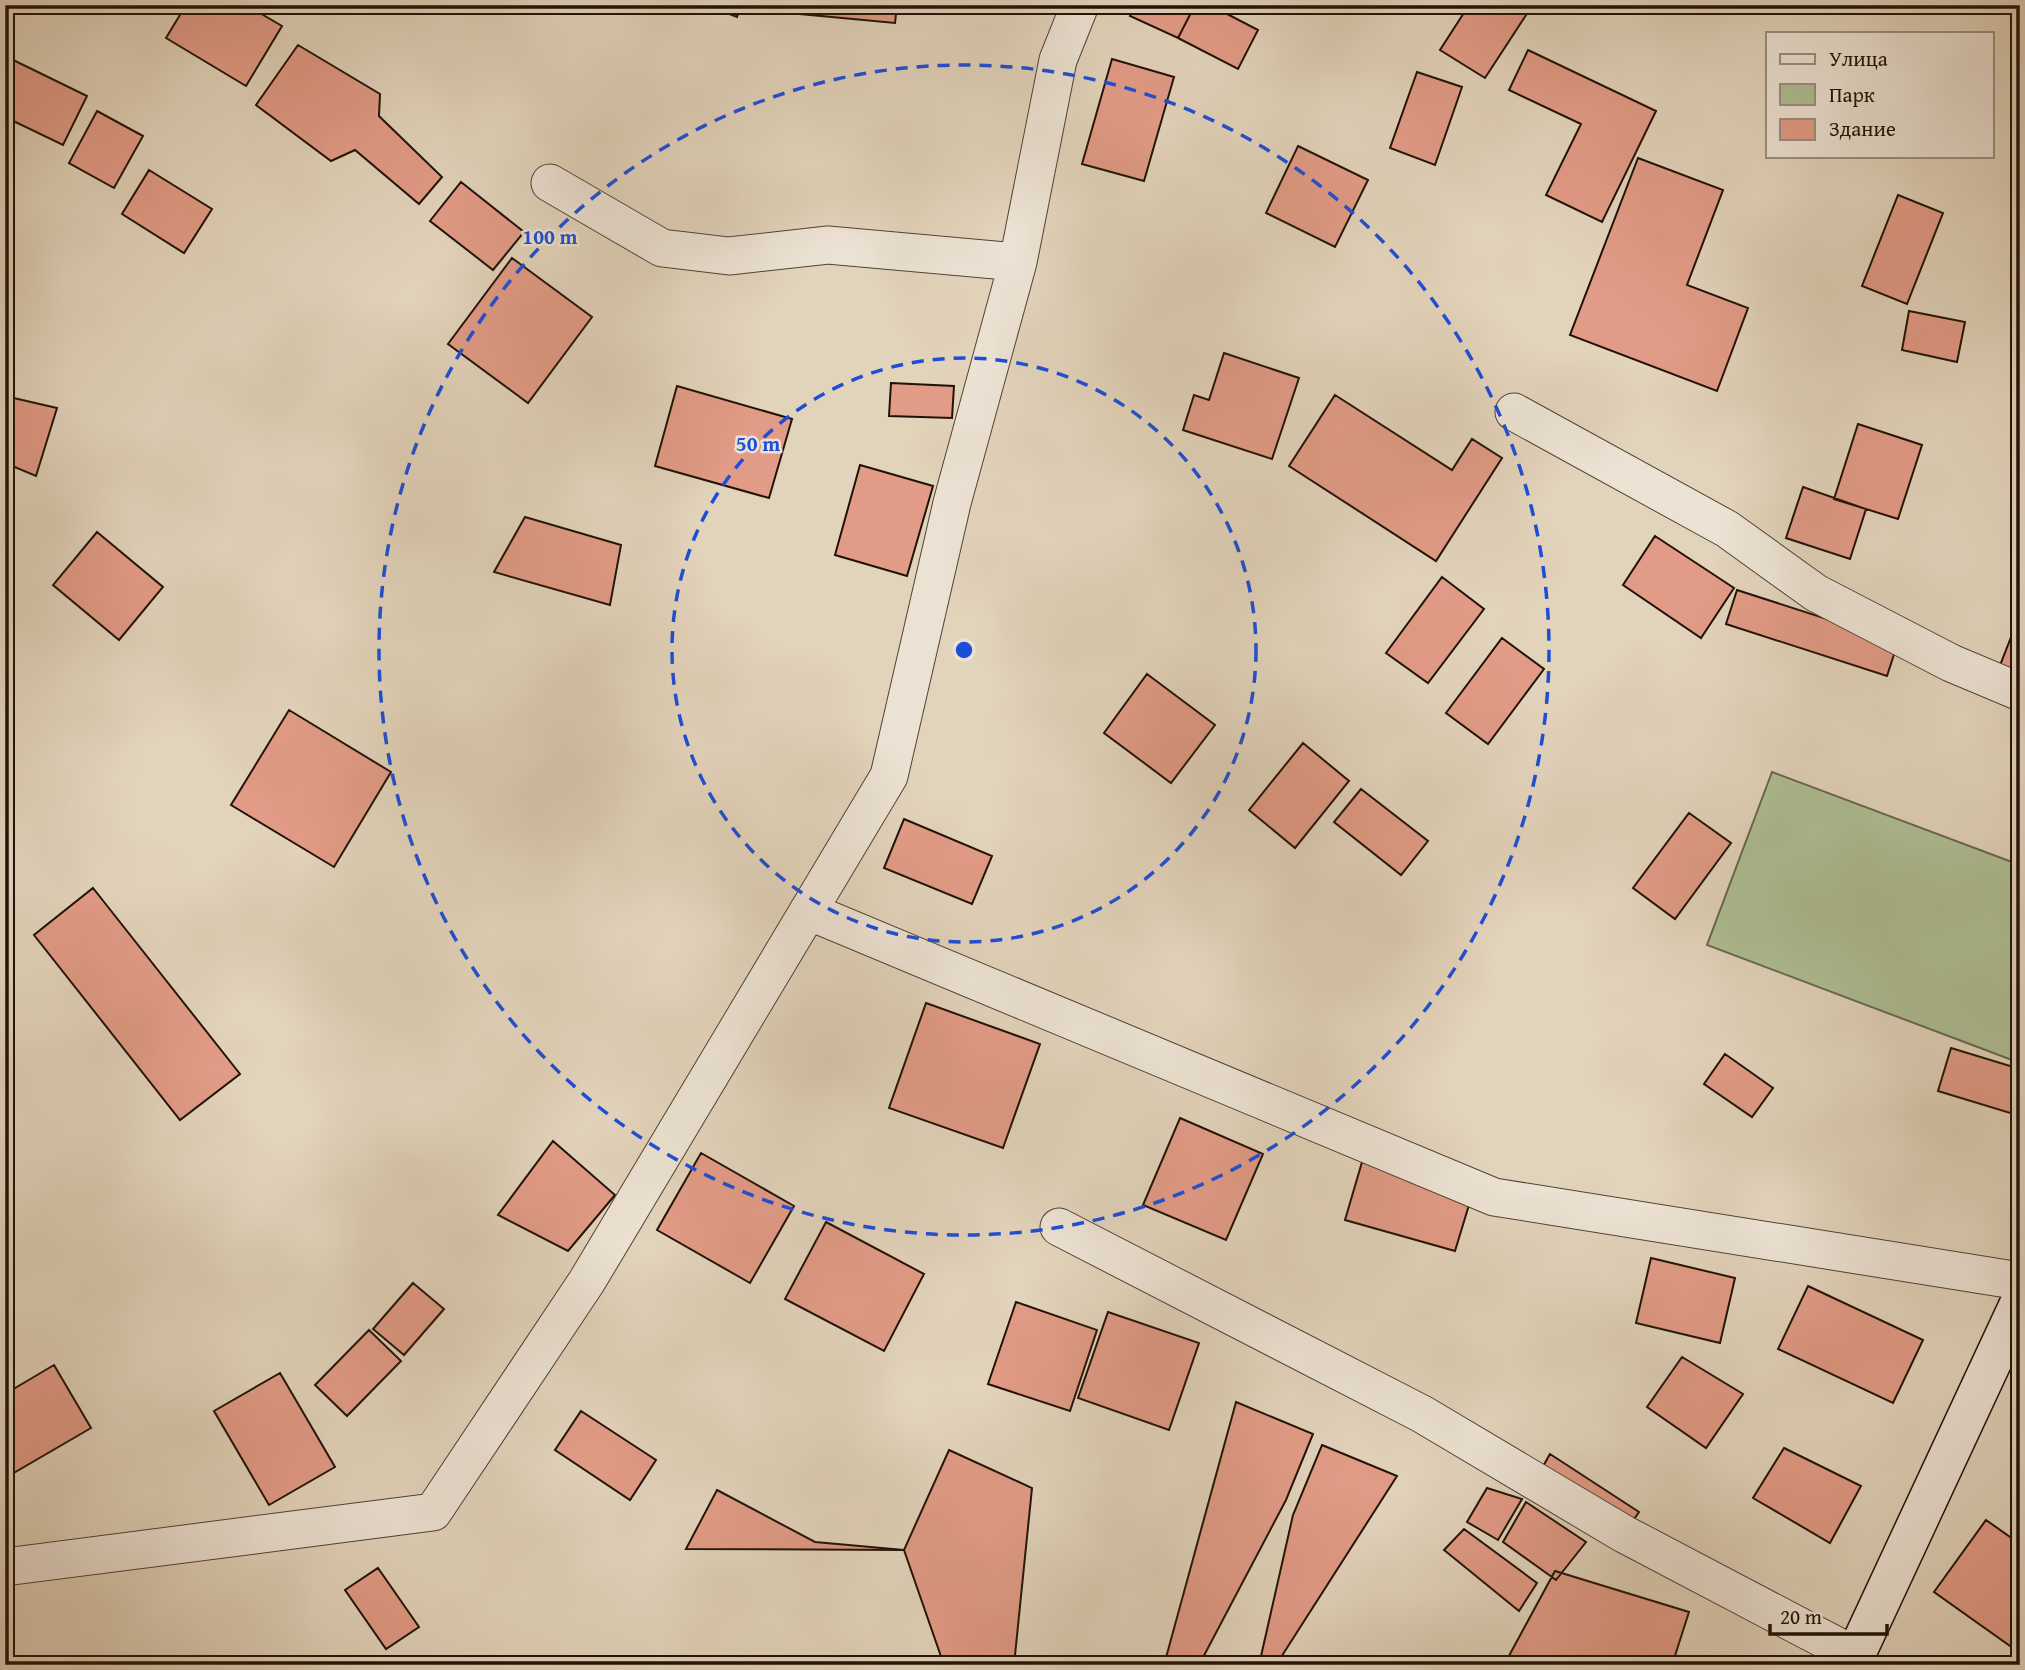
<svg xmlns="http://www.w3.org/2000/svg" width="2025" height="1670" font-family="'Gentium Book Plus',serif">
<rect width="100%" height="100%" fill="#e2d3bb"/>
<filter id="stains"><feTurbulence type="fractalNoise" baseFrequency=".00286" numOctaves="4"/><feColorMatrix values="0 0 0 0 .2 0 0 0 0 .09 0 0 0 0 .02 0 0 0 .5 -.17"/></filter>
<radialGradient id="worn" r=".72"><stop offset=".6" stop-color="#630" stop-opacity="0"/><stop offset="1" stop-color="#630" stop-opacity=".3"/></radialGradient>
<path fill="#aebe94" stroke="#68684e" stroke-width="2" d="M1772,772L2020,865V1063L1707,945Z"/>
<path fill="#e29b86" stroke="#211207" stroke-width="2" d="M186,5H246L282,26L246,86L166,38Z
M706,5H741L737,17Z
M801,5H897L895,23L800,14Z
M1134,5H1195L1178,38L1130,16Z
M1195,5H1210L1258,30L1238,69L1178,38Z
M1469,5L1532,6L1485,78L1440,50Z
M298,45L380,94L379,116L442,177L419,204L355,150L331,161L256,105Z
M1528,50L1656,111L1602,222L1546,195L1581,124L1509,90Z
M5,56L87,96L63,145L5,117Z
M1112,59L1174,77L1144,181L1082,164Z
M1417,72L1462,87L1435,165L1390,148Z
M97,111L143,136L114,188L69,163Z
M1298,146L1368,180L1335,247L1266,213Z
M1638,158L1723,190L1687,285L1748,308L1717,391L1570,335Z
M149,170L212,209L184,253L122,214Z
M461,182L524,232L493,270L430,221Z
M1898,195L1943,213L1907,304L1862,286Z
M512,258L592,317L528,403L448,344Z
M1909,311L1965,322L1957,362L1902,350Z
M1224,353L1299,378L1272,459L1183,430L1194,395L1209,400Z
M891,383L954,386L952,418L889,416Z
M677,386L792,419L769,498L655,466Z
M1335,395L1452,470L1472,439L1502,458L1436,561L1289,466Z
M5,396L57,408L36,476L5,463Z
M1858,424L1922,445L1898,519L1834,499Z
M860,465L933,486L907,576L835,555Z
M1803,487L1866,509L1850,559L1786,538Z
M525,517L621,545L610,605L494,572Z
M97,532L163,587L119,640L53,585Z
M1655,536L1734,588L1701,638L1623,585Z
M1442,577L1484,609L1428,683L1386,653Z
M1737,590L1898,642L1887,676L1726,624Z
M2015,627L2020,629V677L1999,668Z
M1502,638L1544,669L1488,744L1446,713Z
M1147,674L1215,725L1171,783L1104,733Z
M289,710L391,772L334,867L231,805Z
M1303,743L1349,781L1295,848L1249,810Z
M1361,789L1428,841L1401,875L1334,822Z
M1689,813L1731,843L1675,919L1633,888Z
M904,819L992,856L972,904L884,868Z
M93,888L240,1074L180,1120L34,935Z
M926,1003L1040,1044L1003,1148L889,1108Z
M1951,1048L2020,1069V1116L1938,1091Z
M1725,1054L1773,1088L1752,1117L1704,1084Z
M1180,1118L1263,1154L1226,1240L1143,1205Z
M553,1141L615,1195L568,1251L498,1215Z
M701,1153L794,1206L750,1283L657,1230Z
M1362,1162L1472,1195L1455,1251L1345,1220Z
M826,1222L924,1274L884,1351L785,1299Z
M1651,1258L1735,1278L1720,1343L1636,1323Z
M413,1283L444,1309L404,1355L373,1329Z
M1808,1286L1923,1340L1893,1403L1778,1349Z
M1016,1302L1097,1330L1070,1411L988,1384Z
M1108,1312L1199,1343L1169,1430L1078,1398Z
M369,1330L401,1361L347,1416L315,1385Z
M1682,1357L1743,1394L1706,1448L1647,1407Z
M54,1365L91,1428L5,1478V1394Z
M280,1373L335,1467L269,1505L214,1411Z
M1236,1402L1313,1434L1286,1500L1199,1665H1164Z
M581,1411L656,1460L630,1500L555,1450Z
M1322,1445L1397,1476L1276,1665H1259L1293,1515Z
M1784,1448L1861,1486L1830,1543L1753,1498Z
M949,1450L1032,1488L1014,1665H944L904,1550Z
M1550,1454L1639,1512L1624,1534L1537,1477Z
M1487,1488L1522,1499L1498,1540L1467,1522Z
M717,1490L815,1542L904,1550L686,1549Z
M1526,1502L1586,1542L1556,1580L1503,1542Z
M1986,1520L2020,1544V1653L1934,1592Z
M1464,1529L1537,1583L1519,1611L1444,1550Z
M378,1568L419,1627L386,1649L345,1590Z
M1555,1571L1689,1612L1672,1665H1504Z"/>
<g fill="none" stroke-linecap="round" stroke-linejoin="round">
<g stroke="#514234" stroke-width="39">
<path id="street" d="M550,183L662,248L729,256L828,245L1018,262
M1514,412L1727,529L1816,593L1951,663L2020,692
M808,911L1494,1197L2020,1281
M1059,1227L1422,1414L1624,1534L1856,1656
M5,1567L433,1512L587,1281L889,776L952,503L1018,262L1058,60L1080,5"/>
</g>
<g stroke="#211207" stroke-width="41">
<path id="secondary" d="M1851,1665L2020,1302"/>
</g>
<use href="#street" stroke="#ece2d3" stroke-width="37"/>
<use href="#secondary" stroke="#ece2d3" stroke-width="38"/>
</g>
<g fill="none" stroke="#1d4ed8" stroke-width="3.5" stroke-dasharray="12 9">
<circle cx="964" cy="650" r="292"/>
<circle cx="964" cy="650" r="585"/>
</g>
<circle cx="964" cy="650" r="10" fill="#1d4ed8" stroke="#ece2d3" stroke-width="3.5"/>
<g font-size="21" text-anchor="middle" font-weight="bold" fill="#1d4ed8" stroke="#ece2d3" stroke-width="5" stroke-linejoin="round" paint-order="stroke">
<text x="550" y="244">100 m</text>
<text x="758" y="451">50 m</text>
</g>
<rect width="2025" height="1670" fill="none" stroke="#e2d3bb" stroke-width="28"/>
<rect x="7" y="7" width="2011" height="1656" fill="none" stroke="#211207" stroke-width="3.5"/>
<rect x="14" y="14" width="1997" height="1642" fill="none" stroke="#211207" stroke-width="2"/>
<rect x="1766" y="32" width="228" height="126" fill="#ece2d3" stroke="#9b8f81" stroke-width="2"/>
<rect x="1780" y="54" width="35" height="10" fill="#ece2d3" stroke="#9b8f81" stroke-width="2"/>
<text x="1829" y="66" font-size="21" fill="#211207">Улица</text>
<rect x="1780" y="84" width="35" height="21" fill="#aebe94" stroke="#9b8f81" stroke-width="2"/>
<text x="1829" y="102" font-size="21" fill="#211207">Парк</text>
<rect x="1780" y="119" width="35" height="21" fill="#e29b86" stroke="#9b8f81" stroke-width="2"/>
<text x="1829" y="136" font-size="21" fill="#211207">Здание</text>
<path d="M1770 1624v10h117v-10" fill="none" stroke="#211207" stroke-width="3.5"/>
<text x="1780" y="1624" font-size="21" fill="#211207" stroke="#ece2d3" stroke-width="5" paint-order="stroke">20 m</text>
<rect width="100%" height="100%" filter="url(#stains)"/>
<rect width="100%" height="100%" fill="url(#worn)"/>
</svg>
